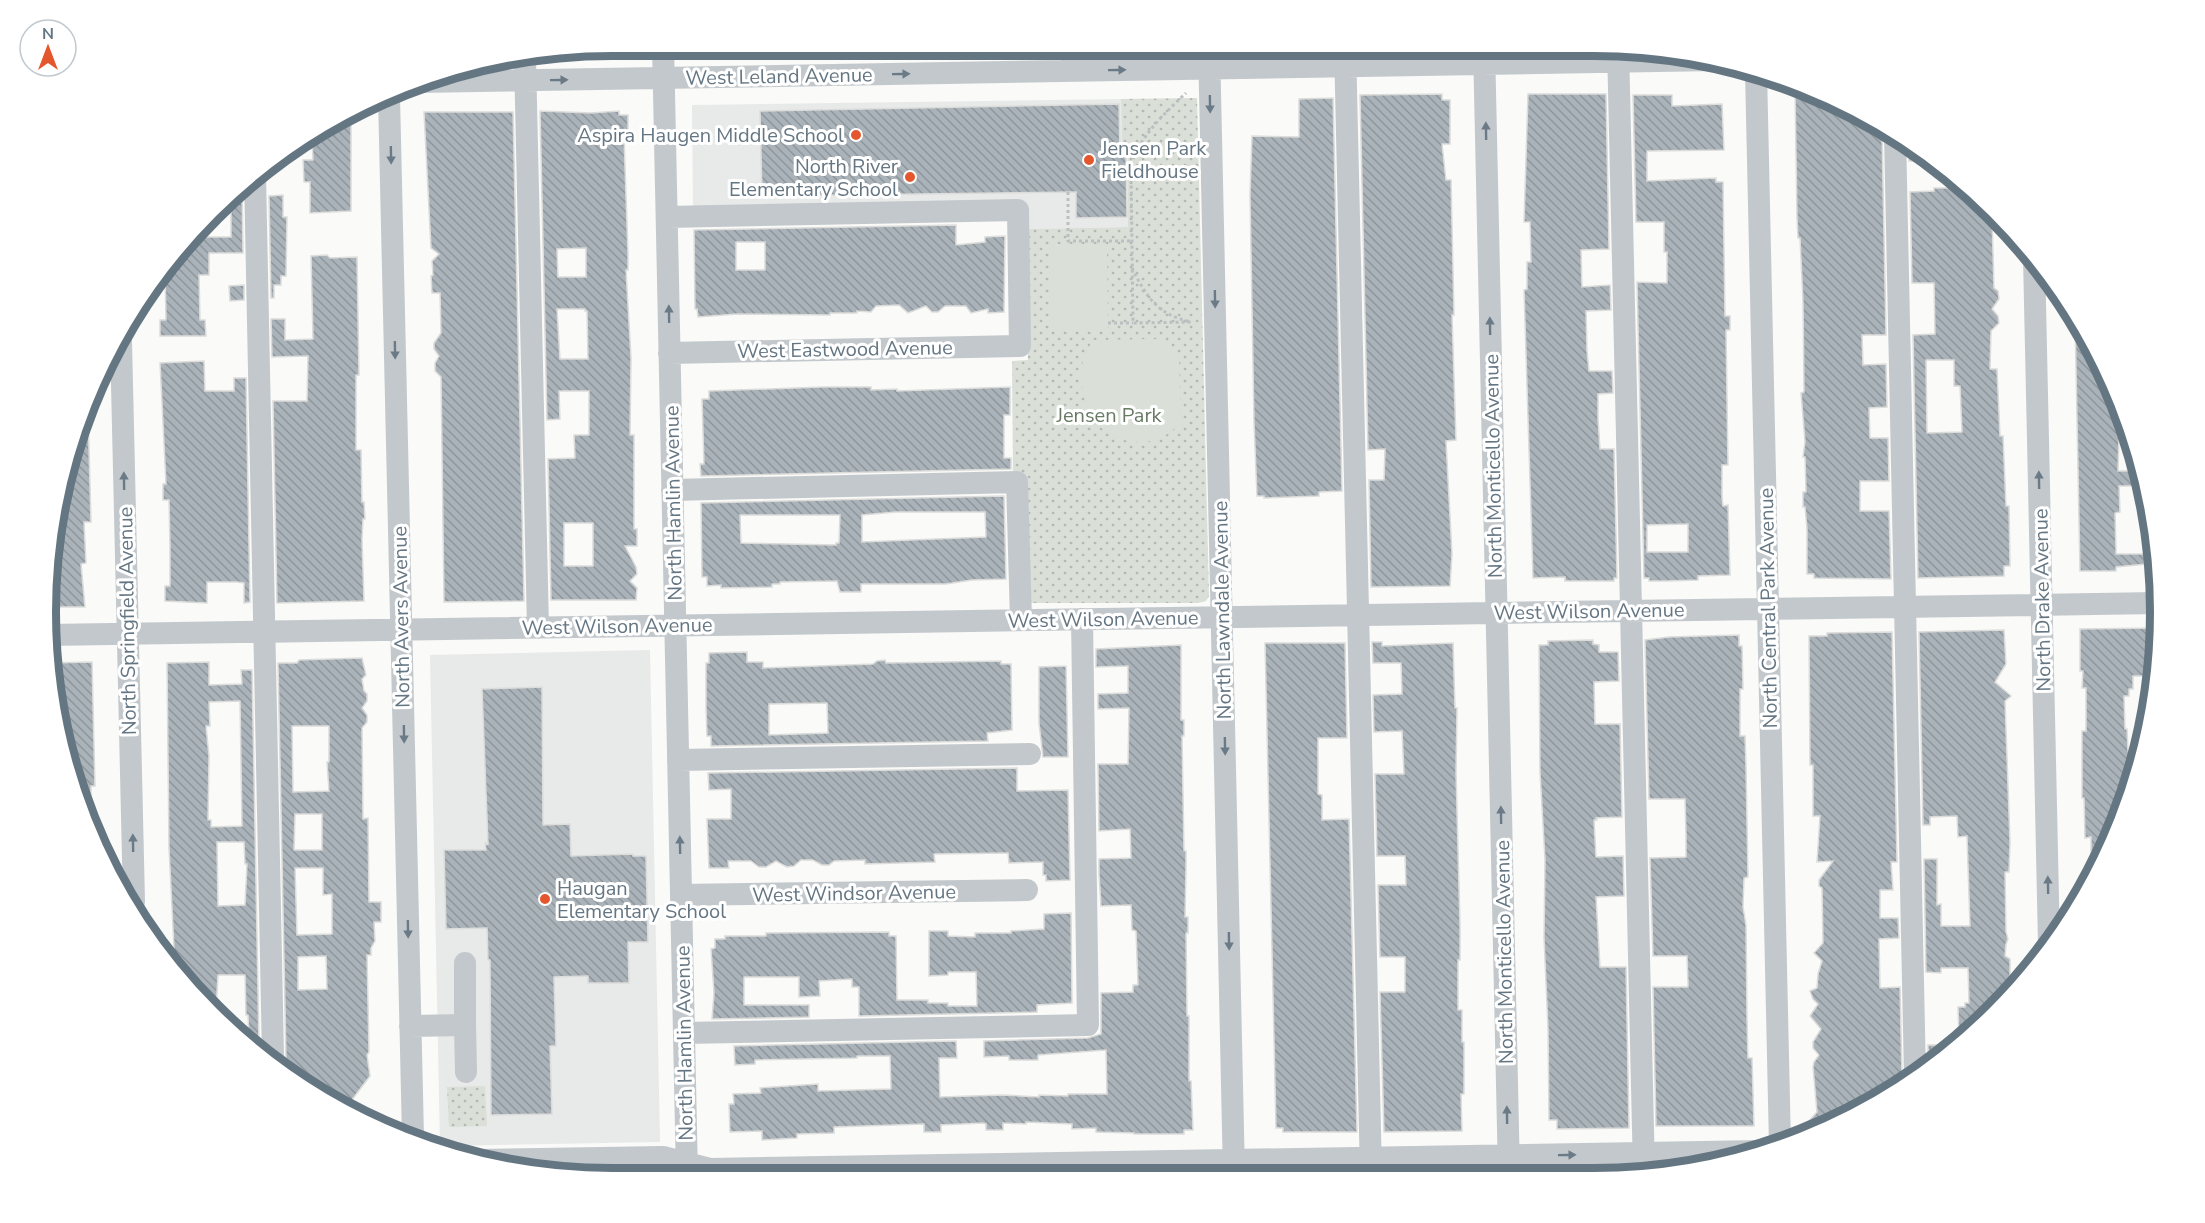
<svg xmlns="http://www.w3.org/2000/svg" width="2205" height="1223" font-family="'Nunito Sans',sans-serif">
<defs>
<pattern id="grass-dots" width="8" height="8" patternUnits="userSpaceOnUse" patternTransform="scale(1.5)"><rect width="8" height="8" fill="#dadfd7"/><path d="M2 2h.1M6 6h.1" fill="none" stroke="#b4b9b4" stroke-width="1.8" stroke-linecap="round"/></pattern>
<pattern id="building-back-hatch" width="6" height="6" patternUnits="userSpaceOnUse" patternTransform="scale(1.5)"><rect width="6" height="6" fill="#aab3b9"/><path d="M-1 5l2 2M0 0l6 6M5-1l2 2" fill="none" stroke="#8e969c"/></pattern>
</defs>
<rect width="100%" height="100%" fill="#fafaf8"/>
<path fill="#e8e9e9" d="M1121,99L1122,150H1128V227L1025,229V204L693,210L692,105Z
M650,650L660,1142L440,1146L430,655Z"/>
<path fill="url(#grass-dots)" d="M1197,98L1209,596L1206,601L1198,603H1026L1013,475L1012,361L1028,360L1025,229L1128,227V151L1122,150L1121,99Z
M485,1086L487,1126L449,1127L447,1087Z"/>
<path fill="#dadfd7" d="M1050,244H1107L1108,330H1051Z
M1159,339L1179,358L1181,424C1173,429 1163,439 1153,441C1105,449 1077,412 1082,366C1083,357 1089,348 1092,340Z"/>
<path fill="url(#building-back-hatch)" stroke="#dcdcda" stroke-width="1.5" fill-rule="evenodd" d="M1795,91H1804L1876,121L1884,126L1882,134L1886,335H1862L1863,365L1886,364L1887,407L1869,408L1870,438H1888L1889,481H1860V511H1889L1891,579L1814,578V574H1807V529L1805,507H1803V492H1806L1805,457H1803L1805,442L1801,393L1804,392L1803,302L1800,238H1798L1797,218Z
M1442,94V100H1450V144H1442L1446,180H1451L1454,315H1452L1456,440L1446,441L1452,554L1450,586L1371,587L1369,480H1384L1385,449L1368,450L1360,95Z
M1528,94H1606L1609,249L1581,250L1582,287L1610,285L1611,310L1586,311L1587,351L1589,371H1612L1613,393L1598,394V419L1600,449H1614L1617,578H1614V581H1565V577L1533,578L1524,290L1527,289V262H1531L1530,222H1524Z
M1633,95H1672V106L1722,104L1724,150L1647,151V181L1716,178V182H1723L1725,316H1730V330H1726L1728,465H1722V497L1723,506L1728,505L1730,575L1698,576V580L1667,581H1649V578H1644L1637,282L1667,283V252H1664V222H1636ZM1688,524V552H1647V525Z
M1333,98L1342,491L1319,492V496L1264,498V496H1257L1254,423L1250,194L1252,136L1299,137V99Z
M1119,104L1120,153H1126L1127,217L1076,218V192L762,196L760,111Z
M540,111L591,113L619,111V115H628V138H624L628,253V270H626L631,358L630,435H634V529H637V546H625L636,567L637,574L630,581L637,588L636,600H551L548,459L575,458L574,435H589V391H559L560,419L547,420ZM586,248V277H558L557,249ZM557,309H585V311H587L588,359H560ZM564,523H593V566H564Z
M424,112H513L524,601L444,602L441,377L435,371V363L439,356L434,349V343L441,333L440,293H432L431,276L433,275L432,261L439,254L431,248Z
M351,117V211L310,213V182H304L303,160H313L312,138Z
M1909,144L1914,148L1932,161H1909Z
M1934,188H1969L1985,205V217H1992L1994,288L1998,291L1999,299L1992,309L1998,316L1999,323L1991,331L1990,369H1997L2000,436H2003L2006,506H2009L2010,566H2004V576L1918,578L1913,335L1935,334L1934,283H1912L1910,192L1934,191ZM1926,360H1954V386H1960L1962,432L1927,433Z
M242,189L243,253H209V275H199L200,320H205L206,336H160V320H166L165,271L197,237H231V201Z
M283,195V217H287L286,276H281V285H274V298H271L269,196Z
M956,225V245L985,242V237L1005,236L1004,312L988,313V309L971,313L966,306H945L938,312H932L926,306L908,313L899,305L876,306L871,312L857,311V313H830V315L737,314L698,317L697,309H695L694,230ZM736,242H765V270H736Z
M327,255L330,258L357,257L359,375H356V450H361L362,502H364L365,519H363L362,540L364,601L277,603L273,401H307L308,356L272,357L271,319H285V340L313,339L311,256Z
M244,285V300L230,301L229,286Z
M2075,318L2101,361L2122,416L2123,435H2119L2118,471H2142L2144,486H2119L2120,512L2115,513L2116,549V554H2146L2147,564L2116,567V571H2080Z
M204,361L205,391H234V378H246L250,602L244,603V583L237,582H207V603L165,601V586H170V545L169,500H163V484H166L160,363Z
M823,387H871V390L897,389V391L1010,387V415H1004V458H1011V469L701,476L700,464H704L702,399H709V391Z
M88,412L91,522H84L86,563L81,564L85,607H50L64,465Z
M1004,496L1006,579L972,580L946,584H861V592H840L837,581L780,582V584H772V587L721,588V585L707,586V577H702L701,503ZM896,512H985L986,537L862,542V515ZM740,515H840L839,543H836V545L741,543Z
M2157,628L2156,676H2133V689H2129V696H2124L2125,729H2127L2128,751H2130L2131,776H2134L2130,793L2091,880V837L2085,838L2084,798H2082V731H2086V688H2082L2083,671H2080V629Z
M2004,630L2006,664L1995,682L2011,696L2005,701L2010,842L2009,872H2005L2006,932L2008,939L2006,944L2005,956L2010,959V993L1959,1038L1958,1007H1965V1003H1969L1968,968H1941V973L1926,972L1924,859H1937V905L1941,904V926H1970L1967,836L1958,837L1957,816L1930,817V825H1923L1919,632Z
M1892,632L1897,862H1891L1893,890H1880V918H1898L1899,938L1879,939L1880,988L1900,987L1902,1076L1905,1084L1826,1123H1807L1817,1112L1813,1067L1814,1062L1819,1055L1813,1048V1042L1821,1029L1810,1016L1818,1004L1813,999L1810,991L1817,988L1818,974L1822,961L1814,953L1823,943L1822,888L1819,886V880L1833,861L1817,862L1820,816H1813V765H1810L1809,636H1827V633Z
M1739,635V646H1742L1743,689H1740V736H1745L1746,767L1748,877L1744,878L1743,907L1746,925L1747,1018L1748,1058H1752L1754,1126H1656L1653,987H1688V983L1687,956H1653L1650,858L1686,857V835L1685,799H1649L1645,640L1669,637Z
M1593,640V644L1599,645V652H1618L1619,681L1594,682L1595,724H1620L1622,817L1596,818L1597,820H1594L1596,857L1623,856L1624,896L1596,897L1600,967H1626L1629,1128L1557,1129V1120H1549L1548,1028L1544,938L1545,860L1540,772L1539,645H1548V641Z
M1372,642H1382V646L1453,643L1455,708H1457L1456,772L1460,926V960H1458V1010H1462V1042H1464V1094H1461L1462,1131L1384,1132L1380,992H1405V957H1380L1378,885H1406L1405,856H1377L1375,774H1404L1402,731L1374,732L1373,695L1402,694L1401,663H1373Z
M1265,643H1345L1347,738H1318V794L1322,795V820L1349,819L1357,1132H1283V1128H1276Z
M1181,645V720H1184V736H1182L1184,851H1186V867L1185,917H1188V933H1186L1187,1016H1189V1081H1191L1193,1130H1184V1134H1134V1133L1096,1132V1128L1072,1129V1124L1026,1122V1124L1003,1123V1130H986V1124L983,1123L941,1125V1132H924V1124L834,1127V1133L797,1134V1138L762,1140V1131L730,1132L729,1104H734L733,1094L761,1093L760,1088L818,1084V1091L891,1089L890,1056H857V1058L755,1060V1064L735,1065L734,1046L956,1041L957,1058H939L940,1097L1003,1095L1039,1097V1095L1068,1096V1094H1107L1106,1050L1038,1055V1060H1009V1056L984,1057V1041L1088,1038L1101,1034V993L1133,992V985H1138L1136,931L1132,930L1131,905L1101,906L1099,874V859L1131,858L1130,829L1099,831L1098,764H1128L1129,708L1098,709V694L1128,693V666L1096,667V649Z
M747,652V662H763V668L873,664L877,661L885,660L886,663L1001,661V664H1011L1012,730L987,733L988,741L711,746V736H707L706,708V663H709V653ZM827,703L828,733L769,735V704Z
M362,658L366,675L362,679L364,691L367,694V701L362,708L367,715V722L362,728L363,819L368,818L369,902H381V922H374L375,941L371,948V955H367L369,1052L367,1055L370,1076L345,1109L329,1102L283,1065L286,1057L278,663H297L299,660ZM292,726H329V762H327L329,791L293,792ZM295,814H322V850H294ZM295,868H323V895L332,894V934L297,935ZM326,956L327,989L298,990V957Z
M92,662L95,786H91V813L85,814L50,663Z
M209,662V685L242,684L241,670H252L259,1045L249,1037L248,1015H246L245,975H218L216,1010L186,985L175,968L169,848L167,663ZM240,701L242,826L211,827V820H208L209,756L206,726H210L209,702ZM217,842H244L245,864H247L245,905L218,906Z
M1066,666L1068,757H1043L1039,723V667Z
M542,687L543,825L570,824L571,856L633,854V856H646L648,942H628L629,983H588V976L554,977L556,1046H550L552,1114L491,1115L490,960H488L487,928L446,929L444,850H486L485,843L488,844L482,689Z
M1017,768V791L1068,790L1070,880L1046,881V875H1043V862L1009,863L1008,853L934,854L935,862L865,864V860L834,861L829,865H822L813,860H801L794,866L787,867L776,861L766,867H759L751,861H728L729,868H709L707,819H731V789L709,790L708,773Z
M1071,913L1072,1003L1037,1005V1012L859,1016V987H852V979L819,981L820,996L799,997V977H744V1005H809V1017L712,1019L714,993L711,949L715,948V939H725V936H766V933L889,932V936H896L897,1000H928V1003H948V1006H977L976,972H948V975L929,976V931H948V936L975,937V933H1011V931L1044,929V914Z
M1928,1045H1951L1928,1065Z"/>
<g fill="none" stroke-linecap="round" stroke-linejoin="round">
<path stroke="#bbbfc2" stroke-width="3" stroke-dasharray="3 3" stroke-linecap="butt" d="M1068,192V241H1132
M1132,268C1147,298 1157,314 1191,322L1133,323L1131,165C1140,136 1164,114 1186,93
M1108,323H1133"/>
<path stroke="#c3c8cc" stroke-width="22" d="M663,45L687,1176
M1072,46V71
M1209,46L1234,1175
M1345,46L1371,1174
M1484,46L1509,1174
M1618,46L1644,1173
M525,59L538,628
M1756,71L1780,1146
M417,82L1717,60
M389,96L413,1137
M1895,134L1915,1076
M255,175L273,1057
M667,217L1018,210L1020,346L669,353
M2034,257L2049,944
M121,341L134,902
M672,490L1017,482L1021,620
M48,635L2158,603
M678,760L1030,754
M681,895L1027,890
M465,963V1025
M410,1026L465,1025L466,1072
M684,1033L1088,1025L1082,619
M473,1160L663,1157L710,1169L1761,1151"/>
</g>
<defs><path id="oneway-solid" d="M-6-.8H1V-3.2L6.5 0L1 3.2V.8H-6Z" transform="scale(1.5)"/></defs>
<g fill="#6a7a87">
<use href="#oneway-solid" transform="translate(1117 70) rotate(-1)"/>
<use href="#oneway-solid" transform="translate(901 74) rotate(-1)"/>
<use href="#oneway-solid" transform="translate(559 80) rotate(-1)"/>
<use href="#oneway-solid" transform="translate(1210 104) rotate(89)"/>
<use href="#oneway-solid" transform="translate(1486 131) rotate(-91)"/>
<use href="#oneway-solid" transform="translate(391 155) rotate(89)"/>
<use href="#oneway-solid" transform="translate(1215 299) rotate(89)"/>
<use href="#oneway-solid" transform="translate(669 314) rotate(-91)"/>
<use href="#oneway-solid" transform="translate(1490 326) rotate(-91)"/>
<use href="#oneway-solid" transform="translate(395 350) rotate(89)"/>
<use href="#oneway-solid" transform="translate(2039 480) rotate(-91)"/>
<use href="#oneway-solid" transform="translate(124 481) rotate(-91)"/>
<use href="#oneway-solid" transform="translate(404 734) rotate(89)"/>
<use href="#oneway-solid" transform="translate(1225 746) rotate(89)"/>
<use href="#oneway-solid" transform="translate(1501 815) rotate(-91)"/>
<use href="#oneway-solid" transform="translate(133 843) rotate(-91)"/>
<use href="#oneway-solid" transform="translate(680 845) rotate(-91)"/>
<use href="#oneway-solid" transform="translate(2048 885) rotate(-91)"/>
<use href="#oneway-solid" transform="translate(408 929) rotate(89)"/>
<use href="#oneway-solid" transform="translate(1229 941) rotate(89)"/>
<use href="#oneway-solid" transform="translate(1507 1115) rotate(-91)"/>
<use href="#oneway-solid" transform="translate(1567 1155) rotate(-1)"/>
</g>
<g fill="#e4572e" stroke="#fff" stroke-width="2">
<circle cx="856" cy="135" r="6"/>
<circle cx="1089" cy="160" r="6"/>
<circle cx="910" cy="177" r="6"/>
<circle cx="545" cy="899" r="6"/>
</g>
<g text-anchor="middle" stroke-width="6" stroke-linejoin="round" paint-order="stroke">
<g font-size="20" fill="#657683" stroke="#fff">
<text transform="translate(779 76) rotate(-1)" y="7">West Leland Avenue</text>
<text transform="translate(845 349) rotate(-1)" y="7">West Eastwood Avenue</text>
<text transform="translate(1493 466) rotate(-91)" y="7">North Monticello Avenue</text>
<text transform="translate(673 503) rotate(-91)" y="7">North Hamlin Avenue</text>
<text transform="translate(2042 600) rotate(-91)" y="7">North Drake Avenue</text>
<text transform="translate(1768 608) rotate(-91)" y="7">North Central Park Avenue</text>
<text transform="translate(1222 610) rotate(-91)" y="7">North Lawndale Avenue</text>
<text transform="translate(1589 611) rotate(-1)" y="7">West Wilson Avenue</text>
<text transform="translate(401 617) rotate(-91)" y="7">North Avers Avenue</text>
<text transform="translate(1103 619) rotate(-1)" y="7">West Wilson Avenue</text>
<text transform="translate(127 621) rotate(-91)" y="7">North Springfield Avenue</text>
<text transform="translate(617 626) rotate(-1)" y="7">West Wilson Avenue</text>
<text transform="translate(854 893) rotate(-1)" y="7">West Windsor Avenue</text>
<text transform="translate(1504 952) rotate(-91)" y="7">North Monticello Avenue</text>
<text transform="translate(684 1043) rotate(-91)" y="7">North Hamlin Avenue</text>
</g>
<g font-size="20" fill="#657683" stroke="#fff" text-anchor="end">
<text x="844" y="142">Aspira Haugen Middle School</text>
<text x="1101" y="155" text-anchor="start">Jensen Park<tspan x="1101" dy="23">Fieldhouse</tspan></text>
<text x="898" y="173">North River<tspan x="898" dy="23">Elementary School</tspan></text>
<text x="557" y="895" text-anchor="start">Haugan<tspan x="557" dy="23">Elementary School</tspan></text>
</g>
<g font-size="20" fill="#687a64" stroke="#fff">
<text x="1109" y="422">Jensen Park</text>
</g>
</g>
<path d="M0 0H2205V1223H0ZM612 56H1594A556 556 0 0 1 2150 612V612A556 556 0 0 1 1594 1168H612A556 556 0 0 1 56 612V612A556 556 0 0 1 612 56Z" fill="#fff" fill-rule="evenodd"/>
<path fill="none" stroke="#657683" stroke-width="8" d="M612 56H1594A556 556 0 0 1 2150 612V612A556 556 0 0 1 1594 1168H612A556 556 0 0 1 56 612V612A556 556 0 0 1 612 56Z"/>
<g transform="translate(48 48)"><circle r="28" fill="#ffffff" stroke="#c1c8cd" stroke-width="1.5"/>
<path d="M0-4.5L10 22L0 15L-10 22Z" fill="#e4572e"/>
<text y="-9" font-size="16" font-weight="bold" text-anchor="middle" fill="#657683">N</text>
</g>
</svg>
